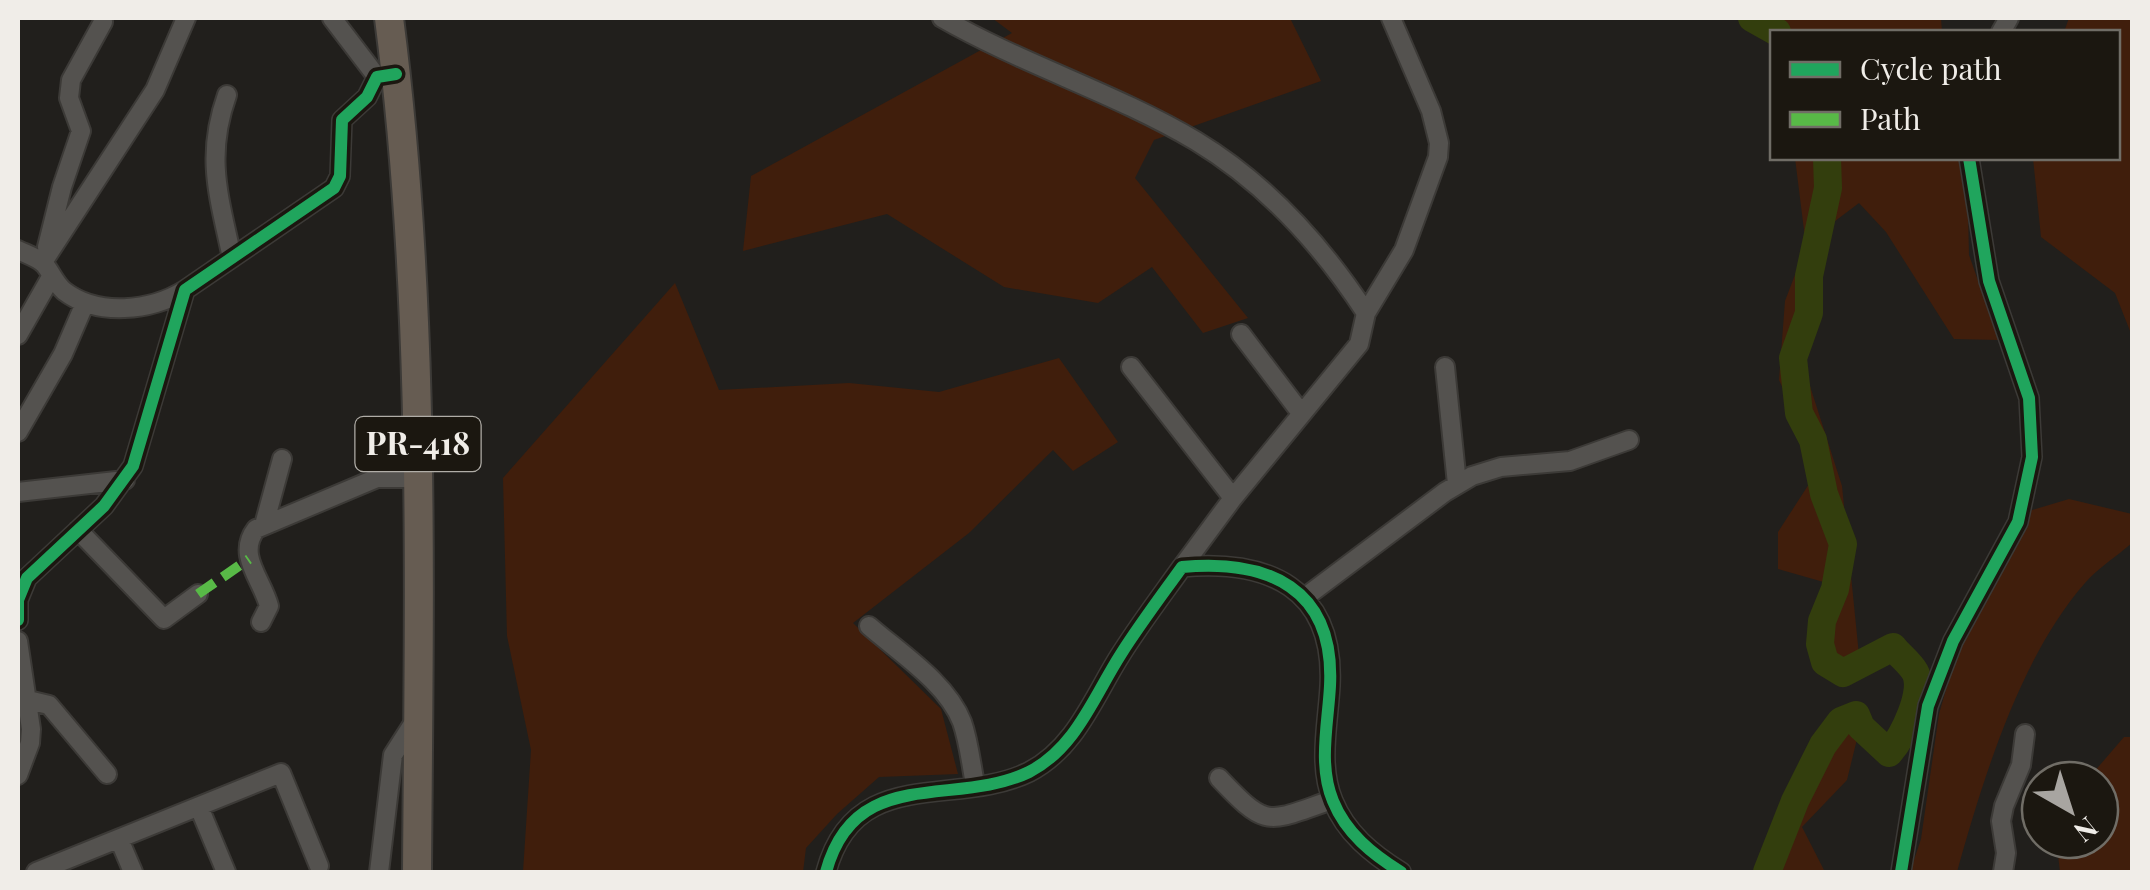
<svg xmlns="http://www.w3.org/2000/svg" width="2150" height="890" font-family="'Playfair Display',serif">
<rect width="100%" height="100%" fill="#211f1c"/>
<path fill="#401e0c" d="M992,18H1290L1321,81L1154,140L1135,178L1248,318L1203,333L1152,267L1098,303L1004,287L887,214L743,251L751,176L1012,33Z
M1743,18H1941L1942,32H1772V43L1758,36Z
M2069,18H2132V336L2115,293L2041,237L2033,158H2118V32H2064Z
M1795,158H1963L1967,168L1969,255L1999,340L1954,339L1886,232L1859,203L1810,240L1797,287L1801,358L1842,486L1860,665L1820,655L1827,583L1778,569V532L1820,467L1779,380L1785,301L1806,246Z
M675,283L719,390L849,383L939,392L1059,358L1118,442L1073,471L1053,450L969,533L853,623L941,709L958,774L879,777L837,814L806,848L803,872H523L531,750L507,636L503,478Z
M2069,499L2132,514V543C2117,556 2098,568 2085,583C2020,657 1983,779 1957,872H1910L1921,839L1939,714L1971,602L2029,511Z
M1832,728L1858,735L1847,780L1802,827L1825,872H1767L1806,770Z
M2124,737H2132V872H2060L2058,855L2062,840H2100V780H2087Z"/>
<g fill="none" stroke-linecap="round" stroke-linejoin="round">
<path stroke="#333e0d" stroke-width="28" d="M1752,18L1777,32
M1767,872L1795,801L1823,745L1841,721L1856,715L1861,727L1889,753C1903,737 1926,691 1915,672C1910,663 1899,655 1893,647L1843,673L1825,662L1820,644L1822,621L1835,589L1843,544L1824,494L1813,440L1799,413L1793,358L1809,313V276L1828,188L1827,158"/>
<g stroke="#3c3a37" stroke-width="22">
<path id="minor" d="M332,18L377,77
M942,18C1024,65 1115,93 1196,141C1267,184 1321,244 1366,313
M2001,32L2009,18
M227,95C205,157 219,196 232,258
M47,247L62,187L81,131L69,98L71,80L103,22
M18,250C26,254 39,258 45,265C52,274 55,283 64,291C98,317 151,311 185,290
M43,262L155,90L186,18
M1241,334L1301,413
M18,335L51,277
M1131,367L1233,498
M1445,367L1457,484
M18,432L63,354L85,303
M18,492L125,480
M264,525L282,459
M78,530L164,619L198,594
M1182,567L1233,498L1359,344L1366,313L1404,250L1438,157L1439,143L1431,111L1391,18
M1304,598L1445,492L1472,476L1501,467L1570,461L1629,440
M18,620V600L27,578L104,506L133,466L185,290L334,188L340,176L342,120L367,97L377,77L396,74
M261,622L269,606C262,579 236,555 256,529L377,478H418
M869,626C900,653 947,683 962,722C969,742 971,764 975,784
M18,641L31,729L30,743L18,775
M28,700L49,705L107,774
M1219,778C1268,830 1267,822 1332,800
M199,807L226,872
M119,839L133,872
M36,872L281,773L319,866
M379,872L393,755L418,716
M826,872C855,764 955,808 1029,772C1076,748 1094,696 1121,654C1140,624 1162,595 1182,567C1268,559 1335,588 1330,686C1328,724 1318,765 1333,801C1346,833 1372,854 1401,872
M1901,872L1928,706L1953,641L2018,522L2032,457L2029,398L1989,281L1969,158
M2003,872L2006,853L2001,821L2004,806L2021,765L2025,734"/>
</g>
<g stroke="#3c3a37" stroke-width="32">
<path id="highway" d="M389,18C426,301 419,587 417,872"/>
</g>
<use href="#minor" stroke="#54524f" stroke-width="18"/>
<use href="#highway" stroke="#665c52" stroke-width="28"/>
<path stroke="#58b947" stroke-width="10" stroke-dasharray="20 10" stroke-linecap="butt" d="M198,594L249,559"/>
<g stroke="#1b1710" stroke-width="19">
<path id="cycleway" d="M18,620V600L27,578L104,506L133,466L185,290L334,188L340,176L342,120L367,97L377,77L396,74
M826,872C855,764 955,808 1029,772C1076,748 1094,696 1121,654C1140,624 1162,595 1182,567C1268,559 1335,588 1330,686C1328,724 1318,765 1333,801C1346,833 1372,854 1401,872
M1901,872L1928,706L1953,641L2018,522L2032,457L2029,398L1989,281L1969,158"/>
</g>
<use href="#cycleway" stroke="#20a55d" stroke-width="12"/>
</g>
<g text-anchor="middle" stroke-width="9" stroke-linejoin="round" paint-order="stroke">
<rect fill="#1b1710" stroke="#b0ada7" stroke-width="2.5" x="355.5" y="417" width="125" height="54" rx="8"/>
<g font-size="32" font-weight="bold" fill="#f0ede8">
<text x="418" y="455">PR-418</text>
</g>
</g>
<rect width="2150" height="890" fill="none" stroke="#f0ede8" stroke-width="40"/>
<rect x="1770" y="30" width="350" height="130" fill="#1b1710" stroke="#706d66" stroke-width="2.5"/>
<rect x="1790" y="62" width="50" height="15" fill="#20a55d" stroke="#706d66" stroke-width="2.5"/>
<text x="1860" y="80" font-size="30" fill="#f0ede8">Cycle path</text>
<rect x="1790" y="112" width="50" height="15" fill="#58b947" stroke="#706d66" stroke-width="2.5"/>
<text x="1860" y="130" font-size="30" fill="#f0ede8">Path</text>
<g transform="translate(2070 810) rotate(141)"><circle r="48" fill="#1b1710" stroke="#706d66" stroke-width="2.5"/>
<path d="M0-8L18 38L0 25L-18 38Z" fill="#a8a5a1"/>
<text y="-15" font-size="28" font-weight="bold" text-anchor="middle" fill="#f0ede8">N</text>
</g>
</svg>
